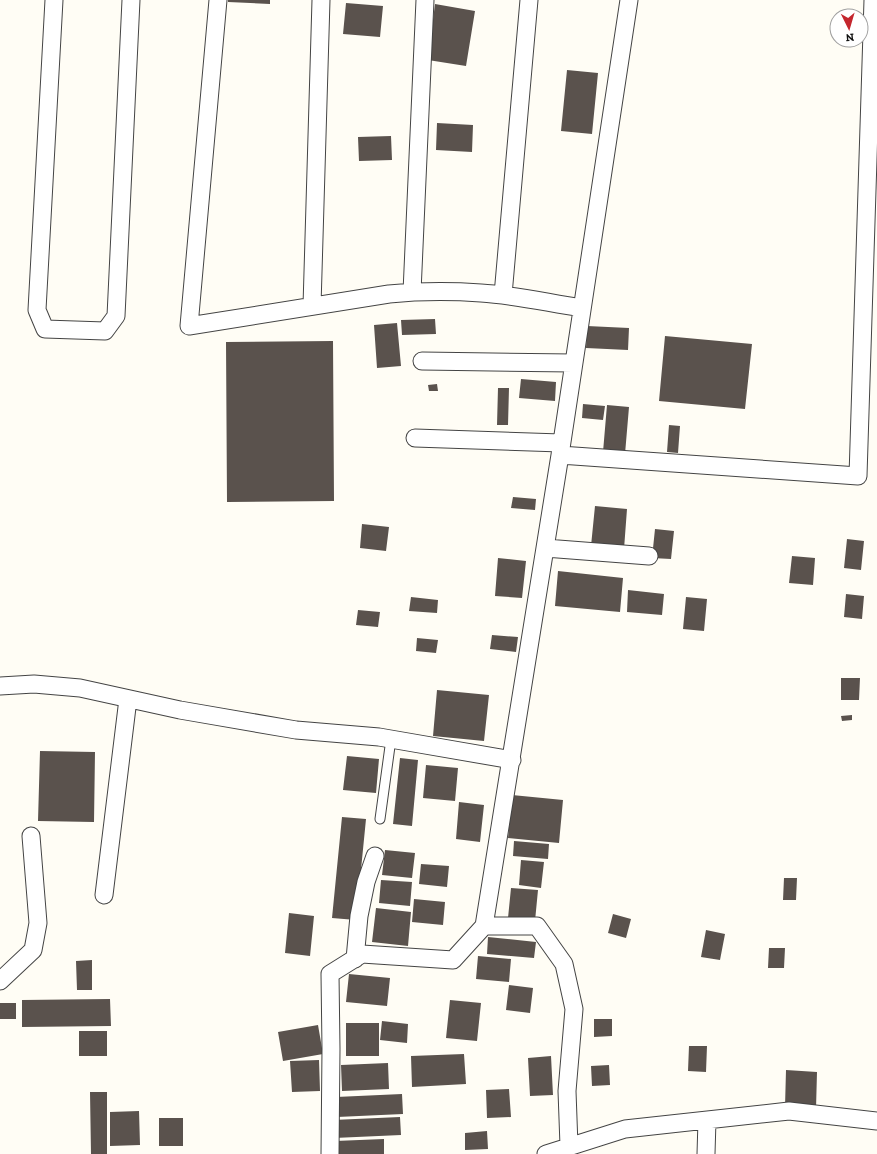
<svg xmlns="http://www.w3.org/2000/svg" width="877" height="1154" font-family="'Zilla Slab',serif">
<rect width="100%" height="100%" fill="#fffdf5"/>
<path fill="#5a524d" d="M228,0H270V4L228,2Z
M346,3L383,6L380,37L343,34Z
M435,4L475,11L466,66L428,60Z
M567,70L598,73L592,134L561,131Z
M437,123L473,125L472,152L436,150Z
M391,136L392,160L359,161L358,137Z
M435,319L436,334L402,335L401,320Z
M397,323L401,366L377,368L374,325Z
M587,326L629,328L628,350L586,348Z
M665,336L752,344L745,409L659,401Z
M333,341L334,501L227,502L226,342Z
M521,379L556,382L555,401L519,398Z
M437,384L438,391H429L428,385Z
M498,388H509L508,425H497Z
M583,404L605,406L603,420L582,418Z
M607,405L629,407L625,454L603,452Z
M669,425L680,426L678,453L667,452Z
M513,497L536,499L535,510L511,508Z
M595,506L627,509L624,549L591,546Z
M362,524L389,527L386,551L360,548Z
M655,529L674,531L671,559L652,558Z
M847,539L864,541L861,570L844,568Z
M792,556L815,558L813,585L789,583Z
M498,558L526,561L522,598L495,596Z
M558,571L623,578L620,612L555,606Z
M628,590L664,594L662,615L627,612Z
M846,594L864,596L862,619L844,617Z
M411,597L438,600L437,613L409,611Z
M686,597L707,599L704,631L683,629Z
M358,610L380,612L378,627L356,625Z
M492,635L518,637L516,652L490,649Z
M417,638L438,640L436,653L416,651Z
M841,678H860L859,700H841Z
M437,690L489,695L484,741L433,736Z
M852,715V720L842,721L841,716Z
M40,751L95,752L94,822L38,821Z
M347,756L379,759L376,793L343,790Z
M400,758L418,760L412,826L393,824Z
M426,765L458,768L455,801L423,798Z
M512,795L563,800L559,843L508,838Z
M459,802L484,805L480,842L456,839Z
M342,817L366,819L356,920L332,918Z
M514,841L549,844L548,859L513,856Z
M385,850L415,853L412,878L382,875Z
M521,860L544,862L541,888L519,885Z
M421,864L449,866L447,887L419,884Z
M784,878H797L796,900H783Z
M381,880L412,882L410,906L379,903Z
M511,888L538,890L535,921L508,918Z
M414,899L445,902L443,925L412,922Z
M376,908L411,912L408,946L372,942Z
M289,913L314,916L310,956L285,953Z
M613,914L631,919L626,938L608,933Z
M706,930L725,934L720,960L701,957Z
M488,937L536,942L534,958L487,954Z
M769,948H785L784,968H768Z
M478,956L511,959L509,982L476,979Z
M92,960V990H77L76,961Z
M349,974L390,978L387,1006L346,1002Z
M509,985L533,988L530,1013L506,1010Z
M110,999L111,1026L22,1027V1000Z
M450,1000L481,1003L477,1041L446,1038Z
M0,1003H16V1019H0Z
M594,1019H612V1036L594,1037Z
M382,1021L408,1024L407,1043L380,1040Z
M346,1023H379V1056H346Z
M318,1025L323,1054L283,1061L278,1032Z
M79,1031H107V1056H79Z
M689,1046H707L706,1072L688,1071Z
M464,1054L466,1084L412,1087L411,1056Z
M551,1056L553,1095L530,1096L528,1058Z
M319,1060L320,1091L292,1092L290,1061Z
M388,1063L389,1089L342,1091L341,1065Z
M609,1065L610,1085L592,1086L591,1066Z
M786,1070L817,1072L816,1109L785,1107Z
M509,1089L511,1117L487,1118L486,1090Z
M90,1092H107V1154H91Z
M402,1094L403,1114L337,1117L336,1097Z
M139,1111L140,1145L110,1146V1112Z
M400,1117L401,1135L334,1138L333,1120Z
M159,1118H183V1146H159Z
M487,1131L488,1149L465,1150V1133Z
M384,1139V1154H335V1141Z"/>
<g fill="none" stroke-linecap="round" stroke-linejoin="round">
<g stroke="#444" stroke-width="11">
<path id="service" d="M380,819L391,739"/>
</g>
<g stroke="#444" stroke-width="19">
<path id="minor" d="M54,0L37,310L45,329L105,331L116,316L131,0
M218,0L189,326L389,294C420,291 451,291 481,293C515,295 548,303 582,308
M412,292L425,0
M503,295L529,0
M312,306L321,0
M422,361L573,363
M415,438L561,443
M560,455L858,476L873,0
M545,548L649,556
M0,686L34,684L80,688L180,710L296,730L379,737L512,760
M104,895L128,699
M484,926H537L564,964L574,1009L567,1091L569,1146
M355,959L359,916L366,882L375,856
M0,981L33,950L38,923L31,836
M330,1154L331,1049L330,974L362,954L453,960L484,926L560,455L629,0
M546,1154L625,1129L789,1111L877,1121
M706,1154L707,1120"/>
</g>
<use href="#service" stroke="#fff" stroke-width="9"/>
<use href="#minor" stroke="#fff" stroke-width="17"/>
</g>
<g transform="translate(849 28) rotate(175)"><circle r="19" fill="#ffffff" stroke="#a0a0a0"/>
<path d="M0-3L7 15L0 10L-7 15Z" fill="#c4262e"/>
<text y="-6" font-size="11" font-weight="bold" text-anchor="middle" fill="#111111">N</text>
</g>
</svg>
